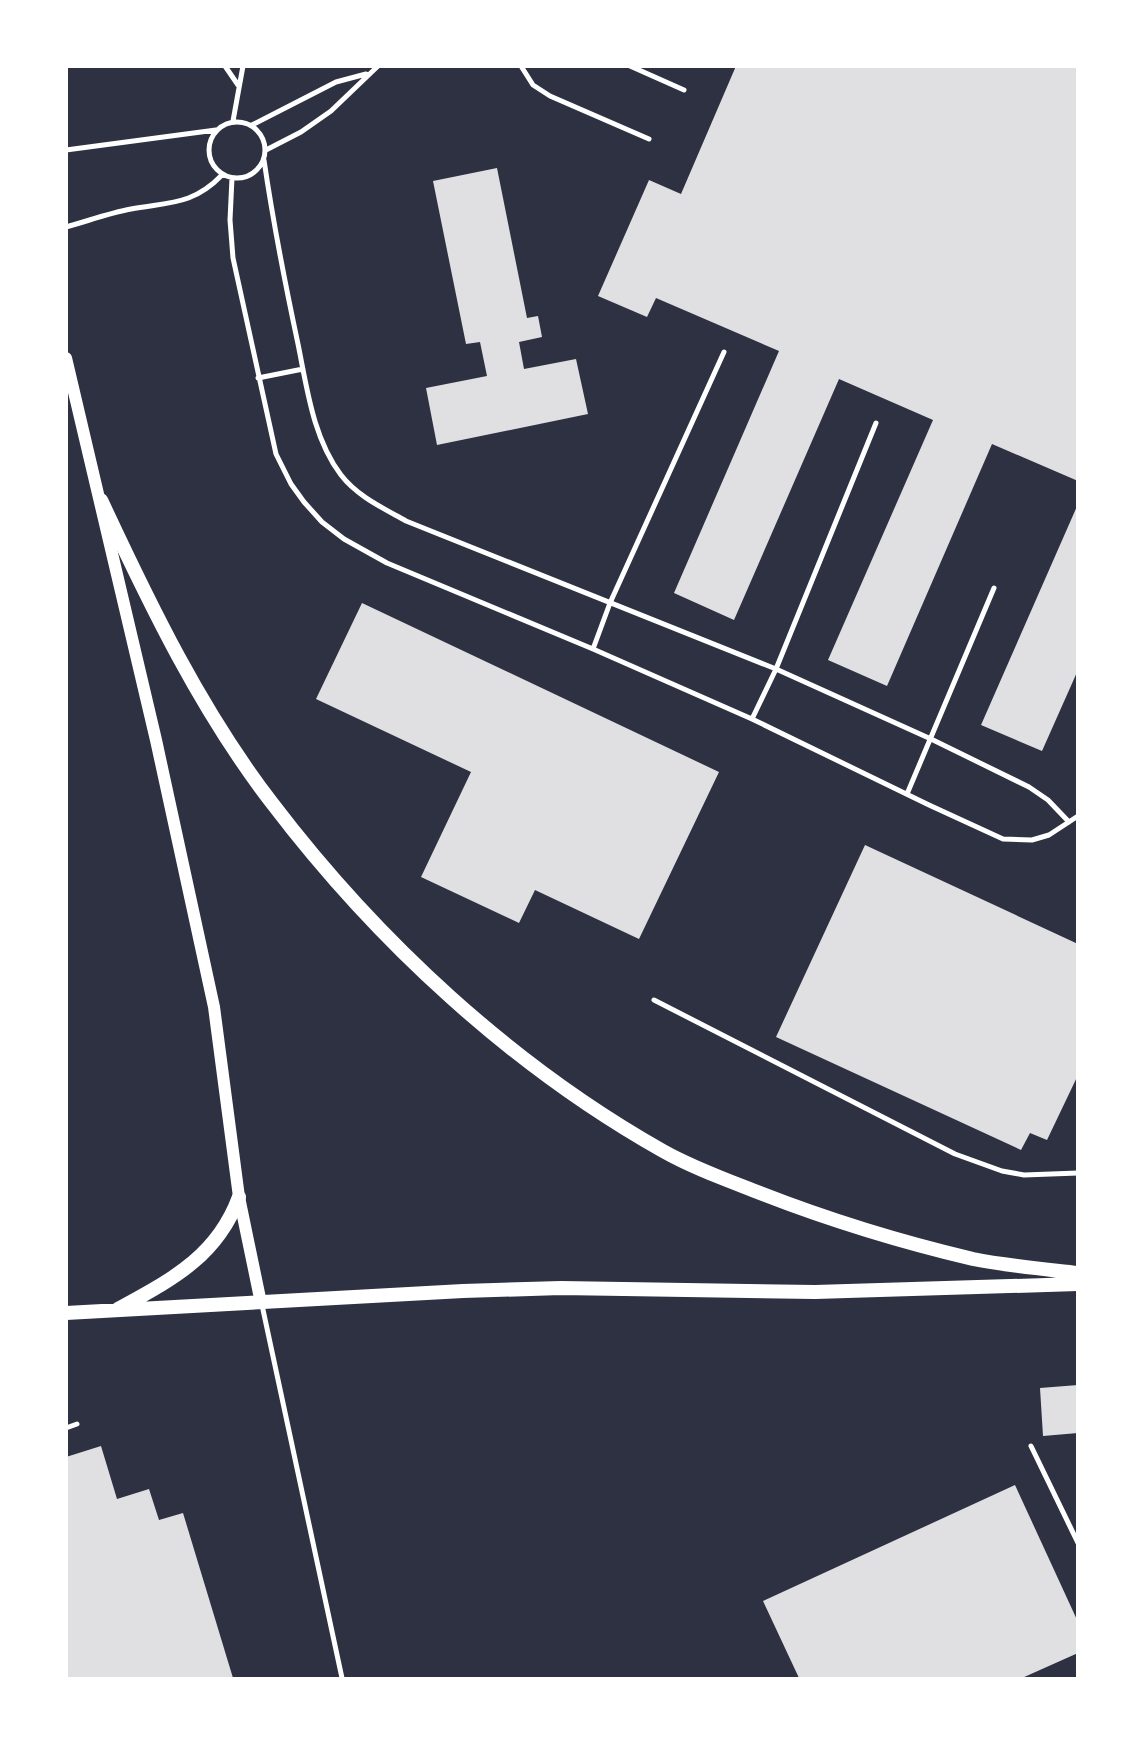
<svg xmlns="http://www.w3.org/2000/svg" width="1144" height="1745" font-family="'Exo 2',sans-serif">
<rect width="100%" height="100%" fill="#2d3142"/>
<path fill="#e0e0e3" d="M736,66H1078V481L992,444L887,686L828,660L933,420L839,379L734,620L674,593L779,351L656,298L647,317L598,296L649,180L681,194Z
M497,168L527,318L538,316L542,337L519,342L524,369L576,359L588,414L437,445L426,388L487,376L480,342L466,344L433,181Z
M1078,504V670L1042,751L981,725Z
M362,603L719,772L639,939L535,890L519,923L421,877L471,772L316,699Z
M865,845L1078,944V1075L1047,1140L1030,1133L1021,1150L776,1037Z
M1078,1385V1433L1043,1436L1040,1388Z
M101,1446L117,1499L149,1489L159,1520L183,1513L233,1678H66V1457Z
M1015,1485L1078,1622V1653L1022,1678H799L763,1601Z"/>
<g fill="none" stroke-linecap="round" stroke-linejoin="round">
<path stroke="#fff" stroke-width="5" d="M225,66L238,85
M521,66L533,85L550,96L649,139
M630,66L684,90
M233,121L243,66
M209 150a28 28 0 1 1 56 0a28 28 0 1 1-56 0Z
M252,125L336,82L366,74
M66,150L216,130
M266,150L301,132L331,111L378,66
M264,160C273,222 285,283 298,344C307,388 313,438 341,475C357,496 383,508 406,521L776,669L931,739L1029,787L1048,800L1069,822
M232,178L230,220L233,258L276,454L291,484L304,502L322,522L344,539L387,563L593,649L752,719L929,805L1003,839L1032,840L1049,835L1078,816
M66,227C88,221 109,213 131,209C170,202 193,205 222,175
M258,378L303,369
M593,649L610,603L724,352
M752,719L776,669L876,423
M907,794L994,588
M654,1000L955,1154L1002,1171L1024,1175L1078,1173
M262,1305L342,1678
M66,1428L77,1424
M1031,1446L1078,1543"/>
<path stroke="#fff" stroke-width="12" d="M66,358L156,740L214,1007L239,1197L261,1303"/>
<path stroke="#fff" stroke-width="14" d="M101,500C150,605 201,711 272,803C377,941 512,1066 663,1151C693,1168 727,1180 760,1193C829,1220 901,1242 973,1259C1008,1266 1043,1269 1078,1273
M118,1309C171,1280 217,1257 239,1197
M66,1313L463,1291L561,1288L815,1292L1078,1284"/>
</g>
<rect width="1144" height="1745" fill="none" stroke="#ffffff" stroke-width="136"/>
</svg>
